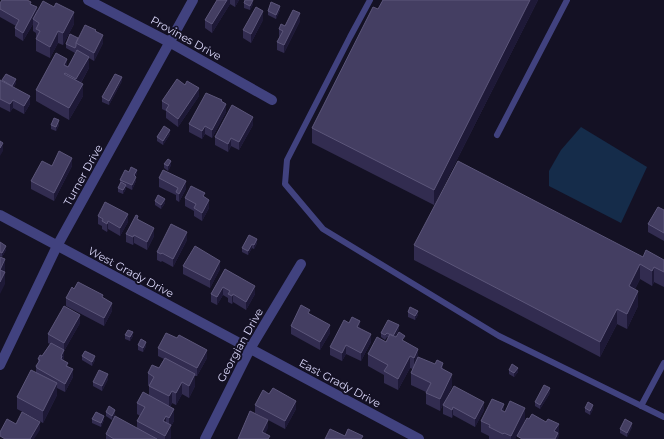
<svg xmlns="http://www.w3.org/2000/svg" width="664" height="439" font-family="Montserrat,sans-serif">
<rect width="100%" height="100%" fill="#141124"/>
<path fill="#152c4a" d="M581,127L647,167L621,223L549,186V171L561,150Z"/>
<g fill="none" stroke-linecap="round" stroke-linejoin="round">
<path stroke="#41427f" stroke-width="6" d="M370,0L350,37L287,160L285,184L323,229L499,336L664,417
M497,135L567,0
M641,406L664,363"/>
<path stroke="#41427f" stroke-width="10" d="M88,0L169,42L272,100
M0,215L419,439
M0,365L57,246L193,0
M205,439L250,349L301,264"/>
</g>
<path fill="#322c50" d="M217,0H239L235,7L230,4L212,33L205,28V20Z
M383,0H538L434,205L312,143V128Z
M0,3L31,4L37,11L74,24L63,45L58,43L50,58L36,51V33L33,31V24L23,41L15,36V28L16,26L0,17Z
M244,3L253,4L250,10L244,8Z
M280,10L276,19L268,15V11Z
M263,20L251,43L243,38V30Z
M300,21L284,53L277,50V42L279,38V29L285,26Z
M96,31L103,43L94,61L89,58V68L81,83L83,96L69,120L36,101V90L67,66L68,67L77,52L76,51L75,53L66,48V44Z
M0,80L2,81L16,83L14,87L30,104L24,114L13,108L10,112L0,107Z
M122,81L109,105L102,102V97Z
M199,96L178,127L166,118V111L162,109V101Z
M222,102L226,112L212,138L205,134L202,139L189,132V124Z
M51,125H59L56,131L51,129Z
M253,125L239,150L231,146L228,152L215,145V137Z
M170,134L163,145L157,141V137Z
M164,164L171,165L168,171L164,168Z
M52,166H72L54,201L31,189V181Z
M129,172L137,174L135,176L136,181L132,190L126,187V189L123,194L118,192V188L120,183V180Z
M159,178L186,189L179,202L176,200V195L159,187Z
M205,197L209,208L202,221L194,216V211L185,206V198Z
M155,201L165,203L161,209L155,205Z
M664,210V241L648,232V224Z
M98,216L128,222L120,236L108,229L107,232L102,229V226L98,224Z
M138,219L154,236L147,250L134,243L133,245L126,242V234Z
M257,239V243L254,249L252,248L248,255L242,252V248Z
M187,240L173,267L162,261L161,262L157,260V252Z
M0,243L6,250L2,257L0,256Z
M414,245L643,257L664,260V287L654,282L652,286L640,279L635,289L638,306L627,329L617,324L600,357L414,260Z
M183,266L220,269L210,288L183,274Z
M225,269L255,294L246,310L233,302L232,304L228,302V298L223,295L217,305L211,302V294Z
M74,289L103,298L112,311L104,326L66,306V298Z
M408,312L418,315L415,320L408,317Z
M310,314L330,333L320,350L291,334V326Z
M80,323L64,351V358L63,360L68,366L73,377L65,392L57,388V395L43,423L17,409V397L36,372V366L38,364V359L42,356L50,344L48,343V334Z
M360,329L371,342L361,361L346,354L342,361L330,355V347Z
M399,329L395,337L405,342L418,357L443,370L452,386L440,411L426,404V392L411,385V373L413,369L410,368L398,390L384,383V375L368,366V354L386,342L389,338L387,337L385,340L381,337V333Z
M125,335L133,336L130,341L125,339Z
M138,345L146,346L143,352L138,350Z
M158,348L207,358L197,376H195V386L189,398L182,394L176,405L172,403L170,407L174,421L171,426V437L170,439H106V434L137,428V421L140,416L137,414V403L149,395V386L148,385V373L159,368L164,359L158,356Z
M82,356L95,360L92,366L82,360Z
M509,370L518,372L514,377L509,374Z
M108,379L102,391L93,386V382Z
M550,393L540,409L535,406V402Z
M255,405L296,409L285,429L255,413Z
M443,405L484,410L475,427L453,415L452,418L443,414Z
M585,408L593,409L590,415L585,412Z
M106,412L115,414L112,420L106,416Z
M504,412L525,420L515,439H489V436L481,432V421Z
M92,419L104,420L101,427L92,423Z
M632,427L627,437L620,433V429Z"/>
<path fill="#1e1937" d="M227,0H230V4L212,33V24Z
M235,0H239L235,7Z
M253,0V4L250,10V6Z
M530,0H538L434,205V190Z
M280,6V10L276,19V15Z
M37,7V16L33,19V24L23,41V33Z
M263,11V20L251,43V34Z
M74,12V24L63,45V33Z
M300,13V21L284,53V45Z
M58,31V43L50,58V47Z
M103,35V43L94,61V53Z
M89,57V68L76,91V79Z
M67,59V71L65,73V84L64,65Z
M122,77V81L109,105V101Z
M16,79V83L12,90V86Z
M83,84V96L69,120V108Z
M199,88V96L178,127V119Z
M30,96V104L24,114V106Z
M13,100V108L10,112V104Z
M226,104V112L212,138V130Z
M253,117V125L239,150V142Z
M59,120V125L56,131V127Z
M205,126V134L202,139V131Z
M170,130V134L163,145V141Z
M231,138V146L228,152V144Z
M3,143V151L0,156V148Z
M72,158V166L54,201V193Z
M171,161V165L168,171V166Z
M137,170V174L134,180V175Z
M136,177V181L132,190V185Z
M186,181V189L179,202V194Z
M126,185V189L123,194V190Z
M165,199V203L161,209V205Z
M209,200V208L202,221V213Z
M128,214V222L120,236V228Z
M108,221V229L107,232V224Z
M154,228V236L147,250V242Z
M187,232V240L173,267V259Z
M134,235V243L133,245V237Z
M257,239V243L254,249V245Z
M252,244V248L248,255V251Z
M6,246V250L2,257V253Z
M5,259V271L0,281V270Z
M220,261V269L210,288V280Z
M640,264V279L629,301V286Z
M654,267V282L652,286V271Z
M5,272V284L0,294V282Z
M255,286V294L246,310V302Z
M223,287V295L217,305V297Z
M638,291V306L627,329V314Z
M233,294V302L232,304V296Z
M112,303V311L104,326V318Z
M617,309V324L600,357V342Z
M418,311V315L415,320V316Z
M80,315V323L64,351V343Z
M360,321V329L357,327Z
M330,325V333L320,350V342Z
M399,325V329L393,340V336Z
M133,332V336L130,341V337Z
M371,334V342L361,361V353Z
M146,342V346L143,352V348Z
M346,345V354L342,361V353Z
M418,349V361L414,370V358Z
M64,350V358L62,362V365L61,356Z
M207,350V358L197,376V368Z
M95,356V360L92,366V362Z
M410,356V368L398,390V379Z
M443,363V375L441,368Z
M518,368V372L514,377V373Z
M73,369V377L65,392V384Z
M108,374V379L102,391V386Z
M195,374V386L189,398V386Z
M452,374V386L440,411V399Z
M182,382V394L176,405V393Z
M57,383V395L43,423V411Z
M550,388V393L540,409V405Z
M172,391V403L169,408V396Z
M296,401V409L285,429V421Z
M484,402V410L475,427V419Z
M504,404V416L501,410Z
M593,405V409L590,415V411Z
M453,407V415L452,418V410Z
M525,408V420L515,439H511V436Z
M174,409V421L171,426V437L170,439H165V436L169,428V418Z
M115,410V414L112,420V416Z
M104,416V420L101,427V423Z
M166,416V428L163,421Z
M268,420V428L263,439L262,432Z
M40,422V430L34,439H30Z
M632,423V427L627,437V433Z
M559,424V436L558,439H554V431Z"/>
<path fill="#443e62" stroke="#5c567a" d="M2,0H27L31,2L30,4L37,7L23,33L15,28L19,20L0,9V3Z
M217,0H227L212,24L205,20Z
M245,0H253L250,6L244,3Z
M383,0H530L434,190L312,128L373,7L378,9Z
M43,1L54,7L56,3L74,12L63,33L58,31L50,47L36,39L40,31L36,29L39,23L33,19Z
M271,2L280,6L276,15L268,11Z
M256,7L263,11L251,34L243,30Z
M293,10L300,13L284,45L277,42L283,31L279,29L281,24L285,26Z
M85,25L96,30L95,31L103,35L94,53L76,43Z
M70,34L78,38L76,43V46L75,48L66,44Z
M77,50L89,57L76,79L65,73L64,74L83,84L69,108L36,90L56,53L67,59L64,65L68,67Z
M6,74L16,79L12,86L2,80Z
M115,74L122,77L109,101L102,97Z
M177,79L185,85L187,81L199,88L178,119L166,110L169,105L162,101Z
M0,80L30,96L24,106L13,100L10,104L0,99Z
M206,93L222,100L221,101L226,104L212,130L205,126L202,131L189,124Z
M232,105L253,117L239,142L231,138L228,144L215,137Z
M54,118L59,120L56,127L51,125Z
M164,126L170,130L163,141L157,137Z
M0,141L3,143L0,148Z
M59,151L72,158L54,193L31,181L42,161L52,166Z
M168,159L171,161L168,166L164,164Z
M458,161L643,257L646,250L664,260V272L654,267L652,271L640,264L629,286L638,291L627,314L617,309L600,342L414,245Z
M131,167L137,170L134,175L136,177L132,185L120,180L125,170L129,172Z
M163,170L186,181L179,194L176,192L178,188L159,178Z
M121,182L126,185L123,190L118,188Z
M191,186L205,193L203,196L209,200L202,213L194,208L196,204L185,198Z
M158,195L165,199L161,205L155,201Z
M105,202L128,214L120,228L108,221L107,224L102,221L103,219L98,216Z
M658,207L664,210V233L648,224Z
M136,215L138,216L137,219L154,228L147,242L134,235L133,237L126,234Z
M171,224L187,232L173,259L162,253L161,254L157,252Z
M249,235L257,239L254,245L252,244L248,251L242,248Z
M0,242L6,246L2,253L0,252Z
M195,246L220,261L210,280L183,266Z
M0,257L5,259L0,270L5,272L0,282Z
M225,269L255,286L246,302L233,294L232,296L228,294L230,291L223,287L217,297L211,294Z
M78,282L103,295L102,297L112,303L104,318L66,298L72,287L74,289Z
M301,305L310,310L308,313L330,325L320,342L291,326Z
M64,306L80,315L64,343L48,334Z
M410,307L418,311L415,316L408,312Z
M352,317L360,321L357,327L371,334L361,353L346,345L342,353L330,347L344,320L349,323Z
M388,320L399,325L393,336L387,333L385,335L381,333Z
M128,330L133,332L130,337L125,335Z
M399,332L405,336L402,340L418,349L414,358L410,356L398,379L384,371L388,365L368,354L377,337L386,342L390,334L396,337Z
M166,333L177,338L179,335L207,350L197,368L158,348Z
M141,339L146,342L143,348L138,345Z
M51,343L64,350L61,356H62L61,359L68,363L66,366L73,369L65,384L37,368L36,366L40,360L38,359L40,355L42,356Z
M85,351L95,356L92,362L82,356Z
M418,357L435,364L437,360L443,363L441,368L452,374L440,399L426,393L431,383L411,373Z
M165,358L195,374L189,386L182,382L176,393L172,391L169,396L149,386L154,377L148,373L152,365L159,368Z
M512,364L518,368L514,373L509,370Z
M31,370L57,383L43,411L17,397Z
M99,370L108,374L102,386L93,382Z
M544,385L550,388L540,405L535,402Z
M454,386L484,402L475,419L453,407L452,410L443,405Z
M273,388L296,401L285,421L255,405L263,390L269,394Z
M143,392L174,409L169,418L166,416L163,421L171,425L165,436L137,421L145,407L137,403Z
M492,399L504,404L501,410L505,412L510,401L525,408L511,436L504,433L503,434L489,427L490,425L481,421Z
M588,402L593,405L590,411L585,408Z
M109,406L115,410L112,416L106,412Z
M250,411L268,420L262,432L270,436L268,439H238Z
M22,412L40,422L30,439H5L0,436V432L7,419L16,424Z
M96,412L104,416L101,423L92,419Z
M532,414L546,422L548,419L559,424L554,431L558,433L555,439H522L517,436L527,418L529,419Z
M115,416L157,439H114L106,434Z
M625,419L632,423L627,433L620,429Z
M330,429L345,436L348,429L363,436L361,439H325Z"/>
<g text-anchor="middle" stroke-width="4" stroke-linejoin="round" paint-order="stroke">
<g font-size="11" fill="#dbd8fb" stroke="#141124">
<text transform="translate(186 38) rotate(29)" y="4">Provines Drive</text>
<text transform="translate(83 175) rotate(-61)" y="4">Turner Drive</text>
<text transform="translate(131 272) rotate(28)" y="4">West Grady Drive</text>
<text transform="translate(240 345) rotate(-61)" y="4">Georgian Drive</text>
<text transform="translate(340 383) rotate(28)" y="4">East Grady Drive</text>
</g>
</g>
</svg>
